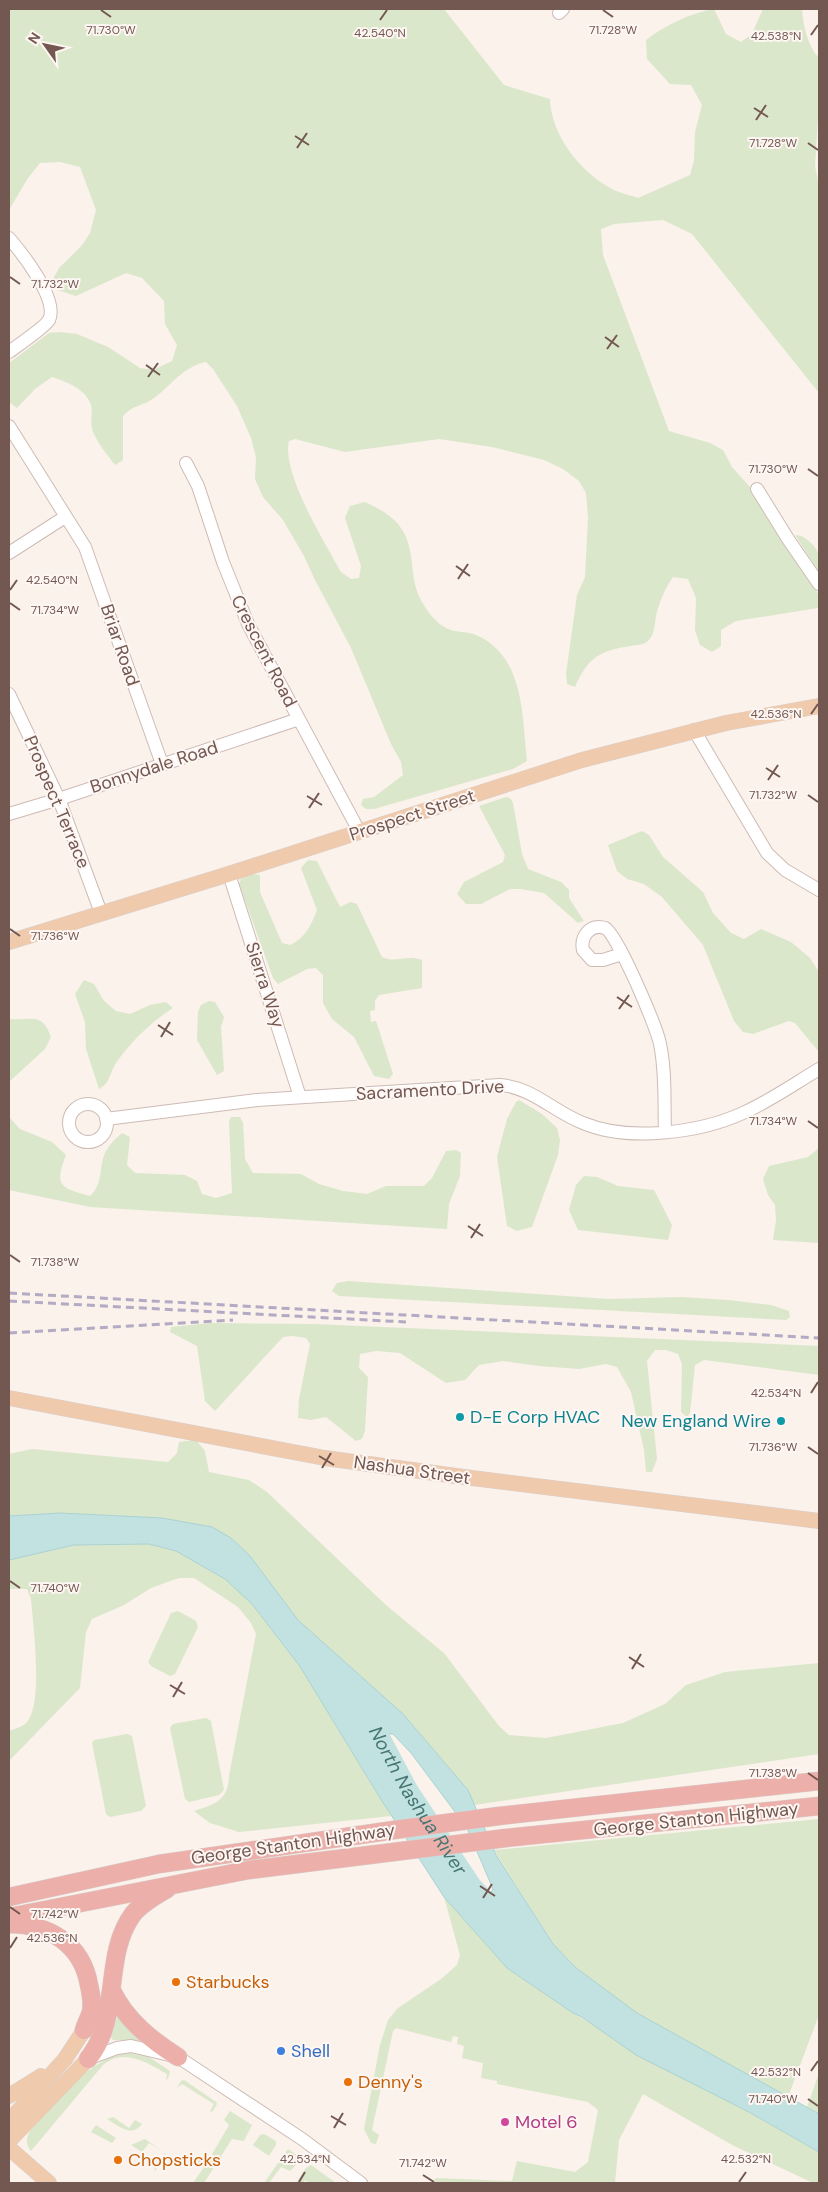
<svg xmlns="http://www.w3.org/2000/svg" width="828" height="2192" font-family="'DM Sans',sans-serif">
<rect width="100%" height="100%" fill="#faf2eb"/>
<path fill="#dbe7cb" d="M9,9H444L504,85L550,99C551,135 580,172 612,189C620,193 630,195 638,198L690,175L694,161L695,132L702,105L691,85L670,84L647,59L646,40C665,25 691,13 714,9L726,34L741,42L752,34L763,9H802C803,26 808,46 819,58V101L815,166L819,186V393L692,234L663,220L614,224L601,229L603,255L669,431L710,443L723,450L732,467L749,486L819,595V609L818,608L736,621L721,630V646L712,652L700,645L695,630L696,598L688,579L673,577C666,587 660,600 657,612C654,621 656,634 648,641C644,645 636,645 630,646C598,651 588,658 575,687L567,684L566,674L577,595L585,577L588,518L586,493L579,481L563,469L544,460L492,447L439,439L345,452L295,439L289,441C281,472 325,543 341,572L351,579L359,578L361,566L345,518L350,506L365,502C395,516 409,528 412,564C413,575 415,590 421,600C426,610 436,623 446,628C455,633 467,631 476,635C525,656 522,717 527,761L513,769L374,809H366L361,805L363,799L374,797L403,775L401,762L391,744L351,648L314,578L304,556L283,520L263,497L255,479L256,457L251,438L237,406L213,369L206,362C182,367 172,385 154,398C144,406 132,405 123,416V460L115,465C106,453 97,443 92,429C90,421 93,413 91,405C86,389 67,382 52,377L35,389L17,408L9,402V363L49,333L60,332L77,334L108,347L140,368L153,370L172,361L177,345L165,324L164,301L142,278L126,273L76,296L58,290L53,279L59,268L83,244L90,233L96,210L80,167L60,162L40,163L28,178L9,210Z
M795,535C805,535 816,546 819,555C820,560 819,567 819,572Z
M506,797L510,798L513,803L522,854L528,869L561,882L569,890V898L584,921L578,923L544,893L520,889H510L481,904H466L457,894L464,882L503,862L505,855L479,806Z
M642,831L649,835L663,857L703,892L713,913L731,933L744,939L761,929L791,942L810,958L819,972V1052L795,1023L789,1021L753,1034L743,1032L734,1021L703,945L662,897L644,884L627,879L617,871L608,845Z
M308,860L317,861L340,907L350,902L357,904L382,957C398,964 405,954 422,960V988L379,995L375,1001V1010L370,1011L371,1022L376,1021L393,1074L389,1079L374,1076L354,1037L332,1019L323,1003V975L316,968L307,969L278,984L273,978L239,884L241,879C247,877 254,873 260,875V892L282,943L290,945C305,938 311,926 317,910L301,868Z
M84,980L94,984L104,1001L116,1011L130,1014L150,1005L166,1002L173,1008C151,1022 133,1040 118,1060C110,1070 111,1083 99,1089L86,1049L85,1022L75,994Z
M209,1001L215,1002L224,1017L221,1027L224,1071L217,1075L197,1040L198,1012L201,1005Z
M9,1019C31,1021 42,1011 51,1037L45,1049L9,1082Z
M519,1100L542,1114L557,1128L560,1140L558,1155L532,1227L517,1231L507,1226L497,1157L507,1119L516,1102Z
M9,1117L20,1129L52,1142L66,1155C54,1186 60,1188 90,1196C104,1184 98,1166 106,1151C110,1144 116,1138 122,1133L130,1137L127,1165L135,1173L185,1175L197,1181L202,1194L216,1198L232,1193L229,1122L231,1117H240L243,1123L245,1159L253,1173L301,1174L319,1184L343,1191L367,1194L386,1186H424L432,1178L446,1151L456,1150L461,1153L460,1176L449,1204L447,1229L90,1207L9,1190Z
M819,1148V1243L773,1240L776,1220L775,1205L768,1195L763,1179L769,1166L808,1157Z
M584,1176L597,1177L618,1186L654,1190L672,1225L668,1240L578,1230L569,1210L576,1185Z
M348,1281L609,1299L682,1297L728,1300L771,1305L789,1311L790,1317L786,1320L339,1296L332,1291L337,1283Z
M210,1323L314,1324L819,1346V1375L704,1360L695,1365L690,1413L687,1417L681,1412L682,1364L678,1354L666,1350H655L647,1361L657,1459L652,1472H646L644,1450L631,1392L617,1367L606,1364L579,1369L539,1366L503,1361L479,1365L465,1380L446,1383L400,1353L376,1351L360,1354L359,1368L368,1377L365,1431L362,1439L356,1441L326,1417L311,1420L298,1418L299,1399L310,1344L306,1338L293,1336L283,1337L215,1411L205,1401L197,1346L170,1332L171,1327Z
M196,1440L205,1451L209,1472L249,1480L267,1492L387,1606L444,1653L499,1726L509,1735L546,1738L623,1723L665,1704L686,1685L725,1672L819,1663V1754L474,1805L468,1790L403,1714L298,1620L250,1556L231,1538L162,1518L60,1513L9,1516V1454L32,1449L168,1462L177,1453L179,1442Z
M149,1544L176,1551L225,1579L252,1604L299,1665L391,1816L239,1832L210,1823L194,1811C215,1804 228,1801 229,1776L256,1634L251,1623L238,1607L194,1578H179L151,1588L124,1605L92,1619L86,1632L80,1688L9,1761V1731C14,1729 22,1727 26,1723C44,1706 33,1624 31,1599L27,1589H9V1560L74,1545Z
M178,1611L196,1621L198,1627L175,1674L170,1676L151,1666L148,1662L171,1613Z
M206,1718L211,1721L224,1790L219,1795L189,1802L185,1799L170,1728L173,1724Z
M127,1734L132,1736L146,1806L141,1811L110,1817L106,1814L92,1743L94,1740Z
M819,1819V2015L788,2097L637,2013L575,1967L553,1944L494,1850Z
M444,1897L507,1968L573,2013L819,2152V2183H813L734,2146L643,2094L619,2140L615,2183H436L434,2180L436,2178L512,2181L517,2161L575,2172L588,2162L598,2110L588,2102L497,2084V2081L481,2078L483,2063L462,2058L464,2046L457,2044L458,2037L453,2036L451,2042L396,2028L393,2031L372,2130L379,2135L376,2144L371,2143L364,2129L380,2045L388,2020L398,2008L441,1979L457,1965L460,1955Z
M119,2017L143,2036L140,2041L113,2040L109,2036L113,2019Z
M129,2053L149,2057L170,2071L169,2076L166,2081L167,2074C148,2063 124,2047 103,2065L31,2151C24,2143 27,2135 32,2128C58,2101 90,2056 129,2053Z
M819,2073V2114L807,2107Z
M184,2080L216,2102L217,2104L212,2112L210,2111L214,2104L182,2084L177,2088L181,2081Z
M230,2111L252,2125L244,2141L232,2139L204,2183H193L204,2167L198,2162V2159L207,2163L229,2125L224,2120Z
M113,2117L129,2128L135,2120L142,2124C131,2138 119,2126 107,2119Z
M96,2125L116,2138L112,2143L91,2132Z
M264,2134L276,2141V2145L269,2156L253,2145L260,2135Z
M145,2139L166,2154L155,2171L154,2170L165,2153L149,2143L142,2152L131,2145Z
M288,2149L298,2156L296,2165L290,2171L281,2167L269,2183H264Z
M311,2165L336,2183H310L305,2180L303,2183H296L306,2168Z"/>
<path fill="#c2e2e1" stroke="#a9d2d1" fill-rule="evenodd" d="M60,1513L162,1518L212,1527L231,1538L250,1556L298,1620L403,1714L468,1790L496,1855L553,1944L575,1967L637,2013L819,2114V2152L747,2111L636,2055L582,2017L573,2013L507,1968L444,1897L382,1801L299,1665L252,1604L225,1579L176,1551L149,1544L74,1545L9,1560V1516ZM382,1734H393L411,1753L467,1828L493,1889L485,1903C440,1861 411,1808 380,1756L378,1745Z"/>
<g fill="none" stroke-linecap="round" stroke-linejoin="round">
<path stroke="#c2e2e1" stroke-width="20" id="s1" d="M368,1715L408,1790L471,1885L505,1921"/>
<g stroke="#cebbb5" stroke-width="14">
<path id="minor" d="M559,13L563,9
M9,238C22,253 59,300 49,320C45,327 17,346 9,352
M9,426L85,547L162,764
M186,463L198,486L223,562L248,624L359,831
M757,489L788,539L819,584
M9,553L65,517
M9,694L59,799L101,913
M694,730L767,853L785,870L819,890
M9,814L59,799L299,719
M229,874L300,1097
M622,954L603,960H592L583,950C580,936 591,923 605,928C617,933 657,1028 660,1044C666,1072 664,1103 665,1132
M69 1123a19 19 0 1 1 38 0a19 19 0 1 1-38 0Z
M106,1119L257,1100L500,1085C532,1087 554,1112 583,1123C628,1142 699,1133 743,1113C770,1101 794,1084 819,1069
M88,2059L117,2048L131,2046L178,2057L302,2139L361,2183"/>
</g>
<g stroke="#d8d0ce" stroke-width="16">
<path id="major" d="M9,942L229,874L582,760L726,723L819,706
M9,1398L325,1458L456,1476L819,1521
M9,2096L41,2076
M9,2121L65,2059L84,2030
M9,2141L88,2059
M9,2148L49,2183"/>
</g>
<g stroke="#d8d0ce" stroke-width="19">
<path id="highway" d="M9,1897L159,1864L394,1830L499,1816L819,1781
M9,1917L249,1870L506,1838L819,1806
M9,1924C49,1924 82,1944 89,1985C91,1994 93,2003 91,2012C89,2018 86,2024 84,2030
M112,1991C126,2020 151,2040 178,2057
M88,2059C122,2017 102,1956 133,1914C142,1903 155,1896 167,1889"/>
</g>
<use href="#minor" stroke="#fff" stroke-width="12"/>
<use href="#major" stroke="#f0caad" stroke-width="15"/>
<use href="#highway" stroke="#ecafaa" stroke-width="18"/>
<path stroke="#b3aac4" stroke-width="3" stroke-dasharray="8 5" stroke-linecap="butt" d="M9,1293L819,1338
M9,1301L406,1322
M9,1333L233,1320"/>
</g>
<path fill="none" stroke="#735751" stroke-width="2" d="M101,10L111,17M603,10L613,17M380,20L387,10M811,35L818,25M754,108L768,117M756,120L766,105M295,136L309,145M808,143L818,150M297,148L307,133M10,277L20,284M605,337L619,347M607,349L617,335M146,365L160,375M148,377L158,363M808,469L818,476M456,566L470,576M458,579L468,564M10,590L17,580M10,603L20,610M811,714L818,704M766,768L780,777M768,780L778,765M808,795L818,802M307,796L322,805M309,808L319,793M10,929L20,936M617,997L632,1007M619,1009L629,995M158,1025L173,1035M161,1037L170,1022M808,1121L818,1128M468,1226L483,1236M471,1238L480,1224M10,1255L20,1262M811,1393L818,1382M808,1447L818,1454M319,1456L334,1465M322,1468L331,1453M10,1581L20,1588M629,1657L644,1667M632,1669L641,1654M170,1685L185,1694M173,1697L182,1682M808,1773L818,1780M480,1886L495,1896M483,1898L492,1884M10,1907L20,1914M10,1948L17,1937M811,2071L818,2061M808,2099L818,2106M331,2116L346,2125M334,2128L343,2113M423,2175L434,2182M299,2182L305,2172M739,2182L746,2172"/>
<g fill="#0f9aa8" stroke="#fdf6f2" stroke-width="2">
<circle cx="460" cy="1417" r="5"/>
<circle cx="781" cy="1421" r="5"/>
</g>
<g fill="#e8710a" stroke="#fdf6f2" stroke-width="2">
<circle cx="176" cy="1982" r="5"/>
<circle cx="348" cy="2082" r="5"/>
<circle cx="118" cy="2160" r="5"/>
</g>
<circle fill="#3f7fe0" stroke="#fdf6f2" stroke-width="2" cx="281" cy="2051" r="5"/>
<circle fill="#d1479c" stroke="#fdf6f2" stroke-width="2" cx="505" cy="2122" r="5"/>
<g text-anchor="middle" stroke-width="4" stroke-linejoin="round" paint-order="stroke">
<g font-size="18" fill="#735751" stroke="#fdf6f2">
<text transform="translate(120 645) rotate(71)" y="6">Briar Road</text>
<text transform="translate(264 651) rotate(63)" y="6">Crescent Road</text>
<text transform="translate(154 767) rotate(-18)" y="6">Bonnydale Road</text>
<text transform="translate(57 802) rotate(67)" y="6">Prospect Terrace</text>
<text transform="translate(412 815) rotate(-18)" y="6">Prospect Street</text>
<text transform="translate(265 985) rotate(72)" y="6">Sierra Way</text>
<text transform="translate(430 1090) rotate(-3)" y="6">Sacramento Drive</text>
<text transform="translate(412 1470) rotate(8)" y="6">Nashua Street</text>
<text transform="translate(696 1819) rotate(-6)" y="6">George Stanton Highway</text>
<text transform="translate(293 1844) rotate(-8)" y="6">George Stanton Highway</text>
</g>
<g font-size="18" fill="#0d838f" stroke="#fdf6f2" text-anchor="start">
<text x="470" y="1423">D-E Corp HVAC</text>
<text x="771" y="1427" text-anchor="end">New England Wire</text>
</g>
<g font-size="18" fill="#c56008" stroke="#fdf6f2" text-anchor="start">
<text x="186" y="1988">Starbucks</text>
<text x="358" y="2088">Denny's</text>
<text x="128" y="2166">Chopsticks</text>
</g>
<g font-size="18" fill="#366cbe" stroke="#fdf6f2" text-anchor="start">
<text x="291" y="2057">Shell</text>
</g>
<g font-size="18" fill="#b23c85" stroke="#fdf6f2" text-anchor="start">
<text x="515" y="2128">Motel 6</text>
</g>
<g font-size="19" font-style="italic" fill="#467674" stroke="#fdf6f2">
<text dy="7" stroke="none"><textPath href="#s1" startOffset="99">North Nashua River</textPath></text>
</g>
</g>
<g font-size="12" text-anchor="middle" fill="#735751" stroke="#fdf6f2" stroke-width="4" stroke-linejoin="round" paint-order="stroke">
<text x="111" y="34">71.730°W</text>
<text x="613" y="34">71.728°W</text>
<text x="380" y="37">42.540°N</text>
<text x="776" y="40">42.538°N</text>
<text x="773" y="147">71.728°W</text>
<text x="55" y="288">71.732°W</text>
<text x="773" y="473">71.730°W</text>
<text x="52" y="584">42.540°N</text>
<text x="55" y="614">71.734°W</text>
<text x="776" y="718">42.536°N</text>
<text x="773" y="799">71.732°W</text>
<text x="55" y="940">71.736°W</text>
<text x="773" y="1125">71.734°W</text>
<text x="55" y="1266">71.738°W</text>
<text x="776" y="1397">42.534°N</text>
<text x="773" y="1451">71.736°W</text>
<text x="55" y="1592">71.740°W</text>
<text x="773" y="1777">71.738°W</text>
<text x="55" y="1918">71.742°W</text>
<text x="52" y="1942">42.536°N</text>
<text x="776" y="2076">42.532°N</text>
<text x="773" y="2103">71.740°W</text>
<text x="305" y="2163">42.534°N</text>
<text x="746" y="2163">42.532°N</text>
<text x="423" y="2167">71.742°W</text>
</g>
<rect width="828" height="2192" fill="none" stroke="#735751" stroke-width="20"/>
<g transform="translate(45 45) rotate(303)" stroke="#fdf6f2" stroke-width="4" paint-order="stroke">
<path d="M0-4L9 19L0 12L-9 19Z" fill="#735751"/>
<text y="-8" font-size="14" font-weight="bold" text-anchor="middle" fill="#735751">N</text>
</g>
</svg>
